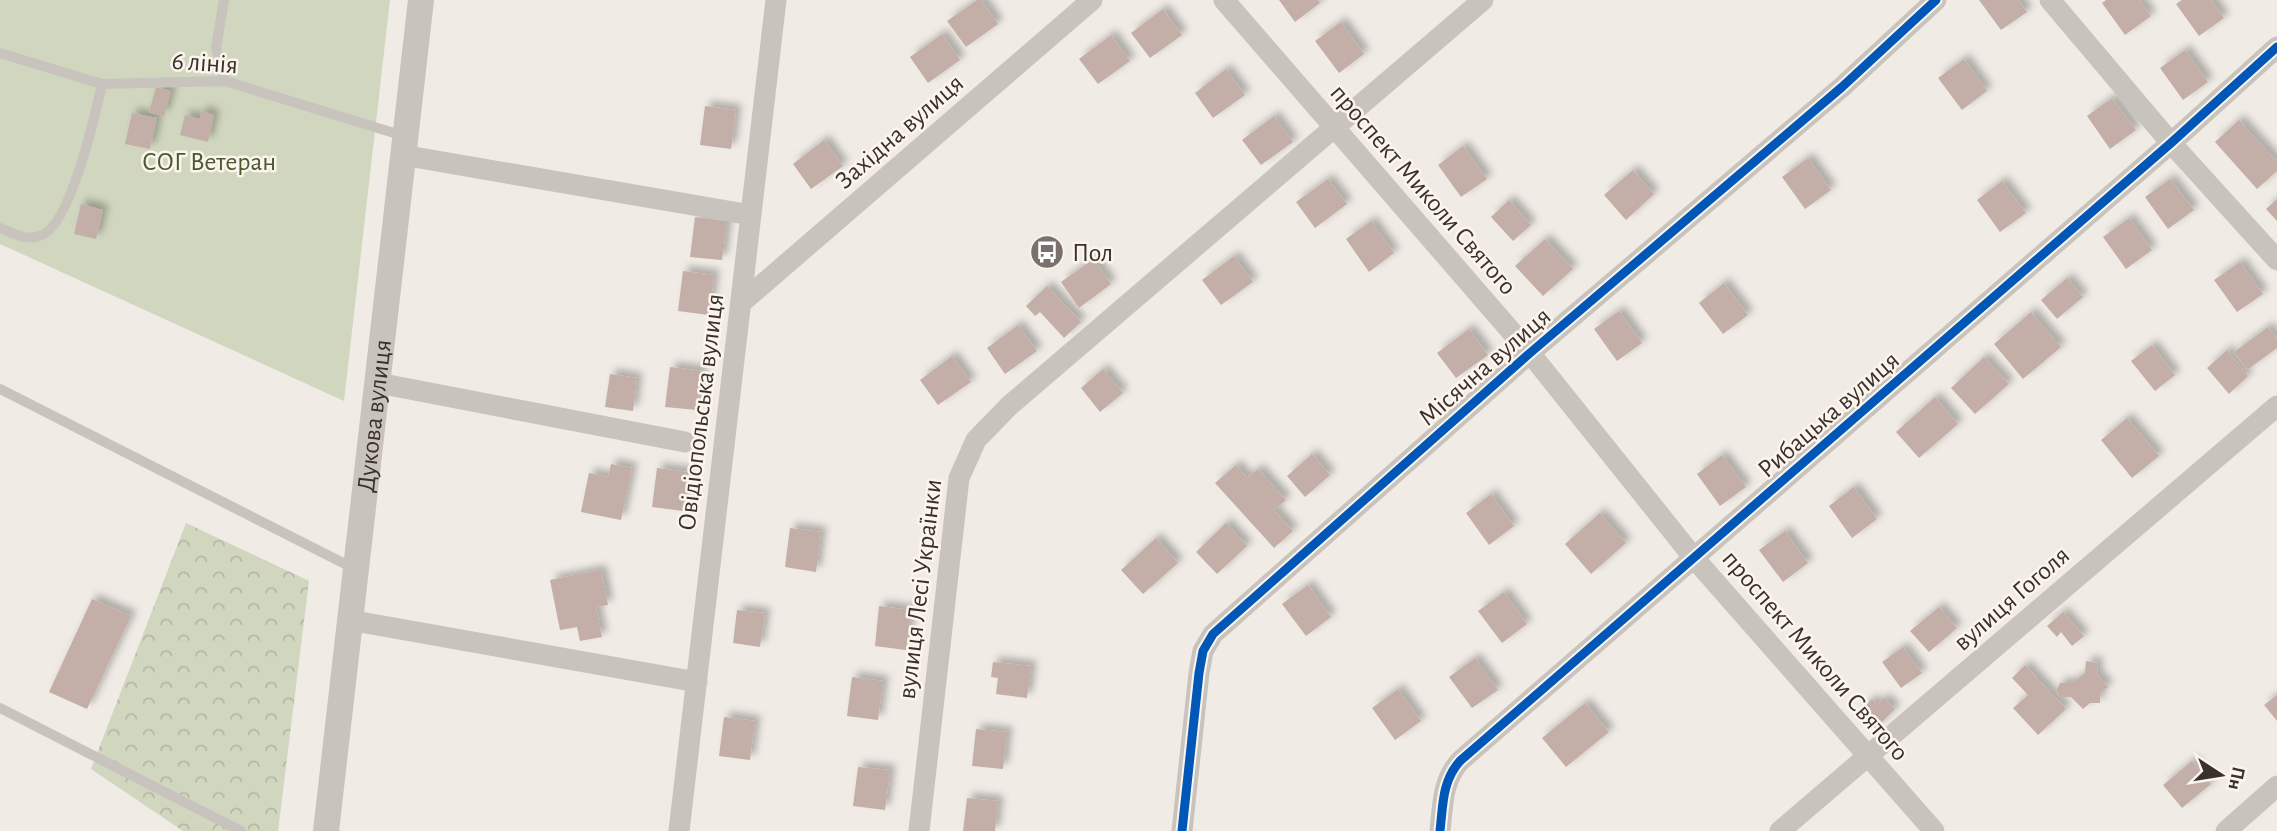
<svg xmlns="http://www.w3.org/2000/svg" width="2277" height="831" font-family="'Alegreya Sans',sans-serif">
<defs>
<pattern id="forest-crowns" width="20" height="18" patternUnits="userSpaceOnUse" patternTransform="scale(1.75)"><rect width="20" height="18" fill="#d1d6bf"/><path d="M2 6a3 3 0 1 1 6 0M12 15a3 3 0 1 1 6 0" fill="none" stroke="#b4b8a4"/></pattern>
<filter id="shadow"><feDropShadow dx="5.5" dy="-5.5" stdDeviation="3.5" flood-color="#0004"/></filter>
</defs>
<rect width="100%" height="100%" fill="#f0ebe5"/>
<path fill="#d1d6bf" d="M0,0H390L344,401L0,244Z"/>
<path fill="url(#forest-crowns)" d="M186,523L309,581L278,831H183L91,769Z"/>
<path fill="#c3afa7" filter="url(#shadow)" d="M977,0H981L998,24L966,47L947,21Z
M1279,0H1318L1320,3L1295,22Z
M1979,0H2018L2027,12L2001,30Z
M2106,0H2139L2151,16L2125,35L2102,3Z
M2182,0H2211L2224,18L2199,36L2176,4Z
M1163,9L1182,35L1150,58L1131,33Z
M1341,22L1364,54L1339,73L1315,41Z
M942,34L960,60L928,83L910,57Z
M1111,35L1130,61L1098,84L1079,59Z
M2185,50L2208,82L2183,100L2160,68Z
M1964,59L1987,91L1962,110L1938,78Z
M1226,69L1245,95L1213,118L1195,93Z
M156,87L171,91L164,116L149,112Z
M2112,98L2136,130L2110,149L2087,116Z
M705,106L736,110L731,149L700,145Z
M201,111L214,115L208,142L180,135L185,115L200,119Z
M132,113L157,118L150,149L125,144Z
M1274,116L1293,142L1261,165L1242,140Z
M2239,120L2277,162V171L2257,189L2215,142Z
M824,140L843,166L811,189L793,164Z
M1463,146L1487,179L1461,197L1438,165Z
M1808,158L1831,190L1805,209L1782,177Z
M1633,170L1654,194L1626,220L1604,195Z
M1328,179L1347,204L1315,228L1296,202Z
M2170,179L2194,210L2168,229L2145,197Z
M2002,181L2026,213L2000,232L1977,200Z
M2277,199V221L2266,209Z
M1509,200L1531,225L1513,241L1491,217Z
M81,204L103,210L96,239L74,234Z
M695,217L727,221L722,260L690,257Z
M2129,218L2152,250L2126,269L2103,237Z
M1371,221L1394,253L1369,272L1346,239Z
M1545,239L1573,269L1543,296L1515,266Z
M1234,256L1253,282L1221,305L1202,280Z
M1093,259L1111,284L1079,308L1061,282Z
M2240,262L2263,294L2237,312L2214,280Z
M683,271L714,275L709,315L678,311Z
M2067,278L2083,297L2057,319L2041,300Z
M1724,283L1748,315L1723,334L1699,303Z
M1047,286L1081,322L1064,338L1040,312L1035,316L1026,306Z
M1619,311L1642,343L1617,361L1594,329Z
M2031,312L2061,347L2023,379L1994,344Z
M1018,325L1037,351L1005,374L987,348Z
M2268,327L2277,339V348L2247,370L2234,352Z
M1469,329L1488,355L1456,378L1437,353Z
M2152,345L2175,375L2155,391L2131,361Z
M2227,350L2248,376L2229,394L2207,368Z
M952,356L971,382L938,405L920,380Z
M1984,357L2009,384L1975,414L1951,388Z
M670,367L702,371L697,410L665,407Z
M1103,369L1123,393L1100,412L1081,388Z
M610,374L637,378L633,411L605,407Z
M1935,397L1958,424L1919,458L1896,432Z
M2127,418L2159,456L2132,478L2101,440Z
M1312,454L1330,475L1305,497L1287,476Z
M1722,455L1746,487L1720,506L1697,474Z
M611,464L632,468L621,520L581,512L589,473L608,477Z
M1236,465L1247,478L1258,469L1286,500L1274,510L1293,531L1274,548L1215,483Z
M657,468L688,472L683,511L652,507Z
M1854,487L1877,519L1852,538L1829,506Z
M1491,494L1514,526L1489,545L1466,513Z
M1600,513L1626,543L1591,574L1565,544Z
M1226,523L1247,546L1217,574L1196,552Z
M790,528L821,532L816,572L785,567Z
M1785,531L1808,563L1783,582L1759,550Z
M1156,538L1178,563L1143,594L1121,570Z
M601,570L608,605L596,607L602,637L580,641L577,627L560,630L550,580Z
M1308,585L1331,617L1306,636L1282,604Z
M1504,592L1527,624L1502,643L1478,611Z
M92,599L131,616L87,709L49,692Z
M879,606L911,610L906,650L875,646Z
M1939,607L1957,628L1929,652L1910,631Z
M737,610L765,613L760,647L733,643Z
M2063,612L2084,636L2072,646L2061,632L2057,637L2047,626Z
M1903,647L1922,673L1901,688L1882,662Z
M1475,658L1498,690L1472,708L1449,677Z
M2086,661L2098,663L2097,674L2108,687L2100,693V703H2090L2083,709L2071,697H2060L2056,691L2060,683H2072L2085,673Z
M993,662L1031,666L1027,698L996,694L998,678L991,677Z
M2025,665L2066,709L2038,735L2013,708L2028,695L2012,678Z
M852,677L883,681L878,720L847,716Z
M1398,689L1421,721L1395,740L1372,708Z
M2277,695V721L2264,705Z
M1884,698L1895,709L1875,729L1858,713L1872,699L1877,705Z
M1585,703L1609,732L1566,767L1542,738Z
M724,717L755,721L750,760L719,756Z
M976,729L1007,732L1003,769L972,766Z
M2192,761L2211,784L2182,808L2163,785Z
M858,767L890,770L885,810L853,806Z
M967,798L998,801L995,831H963Z"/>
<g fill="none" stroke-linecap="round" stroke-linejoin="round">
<path stroke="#c9c3be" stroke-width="10" d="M224,0L216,48L225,81
M0,53L102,84L225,81L404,136
M0,228C13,233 27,242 42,235C71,223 95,115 102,84
M0,389L355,569
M0,708L241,831"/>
<path stroke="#c9c3be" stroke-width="21" d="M1224,0L1530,353L1694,558L1934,831
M2050,0L2171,143L2277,260
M402,155L751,215
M741,303L1092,0
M378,383L685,442
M349,620L697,682
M679,831L776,0
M919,831L959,478L976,440L1009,406L1483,0
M1182,831L1199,673L1203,651L1213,634L1530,353L1842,87L1936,0
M1440,831C1443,805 1442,781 1460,761L2171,143L2277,47
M1780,831L2277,406
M2226,831L2277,786"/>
<path stroke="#c9c3be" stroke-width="26" id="s1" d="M326,831L421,0"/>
<g stroke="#fbf5ee" stroke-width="13">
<path id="cycleway" d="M1182,831L1199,673L1203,651L1213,634L1530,353L1842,87L1936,0
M1440,831C1443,805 1442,781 1460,761L2171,143L2277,47"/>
</g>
<use href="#cycleway" stroke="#0057b8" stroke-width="9"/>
</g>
<defs>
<g id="bus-disc" transform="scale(1.75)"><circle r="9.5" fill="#7a716c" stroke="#fbf5ee"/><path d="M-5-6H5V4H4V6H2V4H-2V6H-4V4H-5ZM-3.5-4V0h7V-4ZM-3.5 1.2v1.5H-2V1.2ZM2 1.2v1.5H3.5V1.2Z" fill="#fff"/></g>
</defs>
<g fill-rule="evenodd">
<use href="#bus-disc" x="1047" y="252"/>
</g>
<g text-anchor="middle" stroke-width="5" stroke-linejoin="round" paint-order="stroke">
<g font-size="26" fill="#3b302b" stroke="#fbf5ee">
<text transform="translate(205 62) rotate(4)" y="9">6 лінія</text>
<text transform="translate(899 131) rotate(-41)" y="9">Західна вулиця</text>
<text transform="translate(1424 189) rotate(49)" y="9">проспект Миколи Святого</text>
<text transform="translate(1484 366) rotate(-41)" y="9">Місячна вулиця</text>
<text transform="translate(700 412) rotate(-83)" y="9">Овідіопольська вулиця</text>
<text transform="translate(1828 414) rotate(-41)" y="9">Рибацька вулиця</text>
<text dy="9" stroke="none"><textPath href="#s1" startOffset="418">Дукова вулиця</textPath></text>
<text transform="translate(919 589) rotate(-83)" y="9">вулиця Лесі Українки</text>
<text transform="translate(2011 598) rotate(-41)" y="9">вулиця Гоголя</text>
<text transform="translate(1816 655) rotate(49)" y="9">проспект Миколи Святого</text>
</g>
<g font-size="26" fill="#4a5a2e" stroke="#fbf5ee">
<text x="209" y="170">СОГ Ветеран</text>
</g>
<g font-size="26" fill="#3b302b" stroke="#fbf5ee" text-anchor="start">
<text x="1072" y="261">Пол</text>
</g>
</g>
<g transform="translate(2221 775) rotate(102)" stroke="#fbf5ee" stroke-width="5" paint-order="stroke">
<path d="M0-5L12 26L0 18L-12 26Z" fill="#3b302b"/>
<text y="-10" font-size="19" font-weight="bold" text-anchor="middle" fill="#3b302b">Пн</text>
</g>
</svg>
